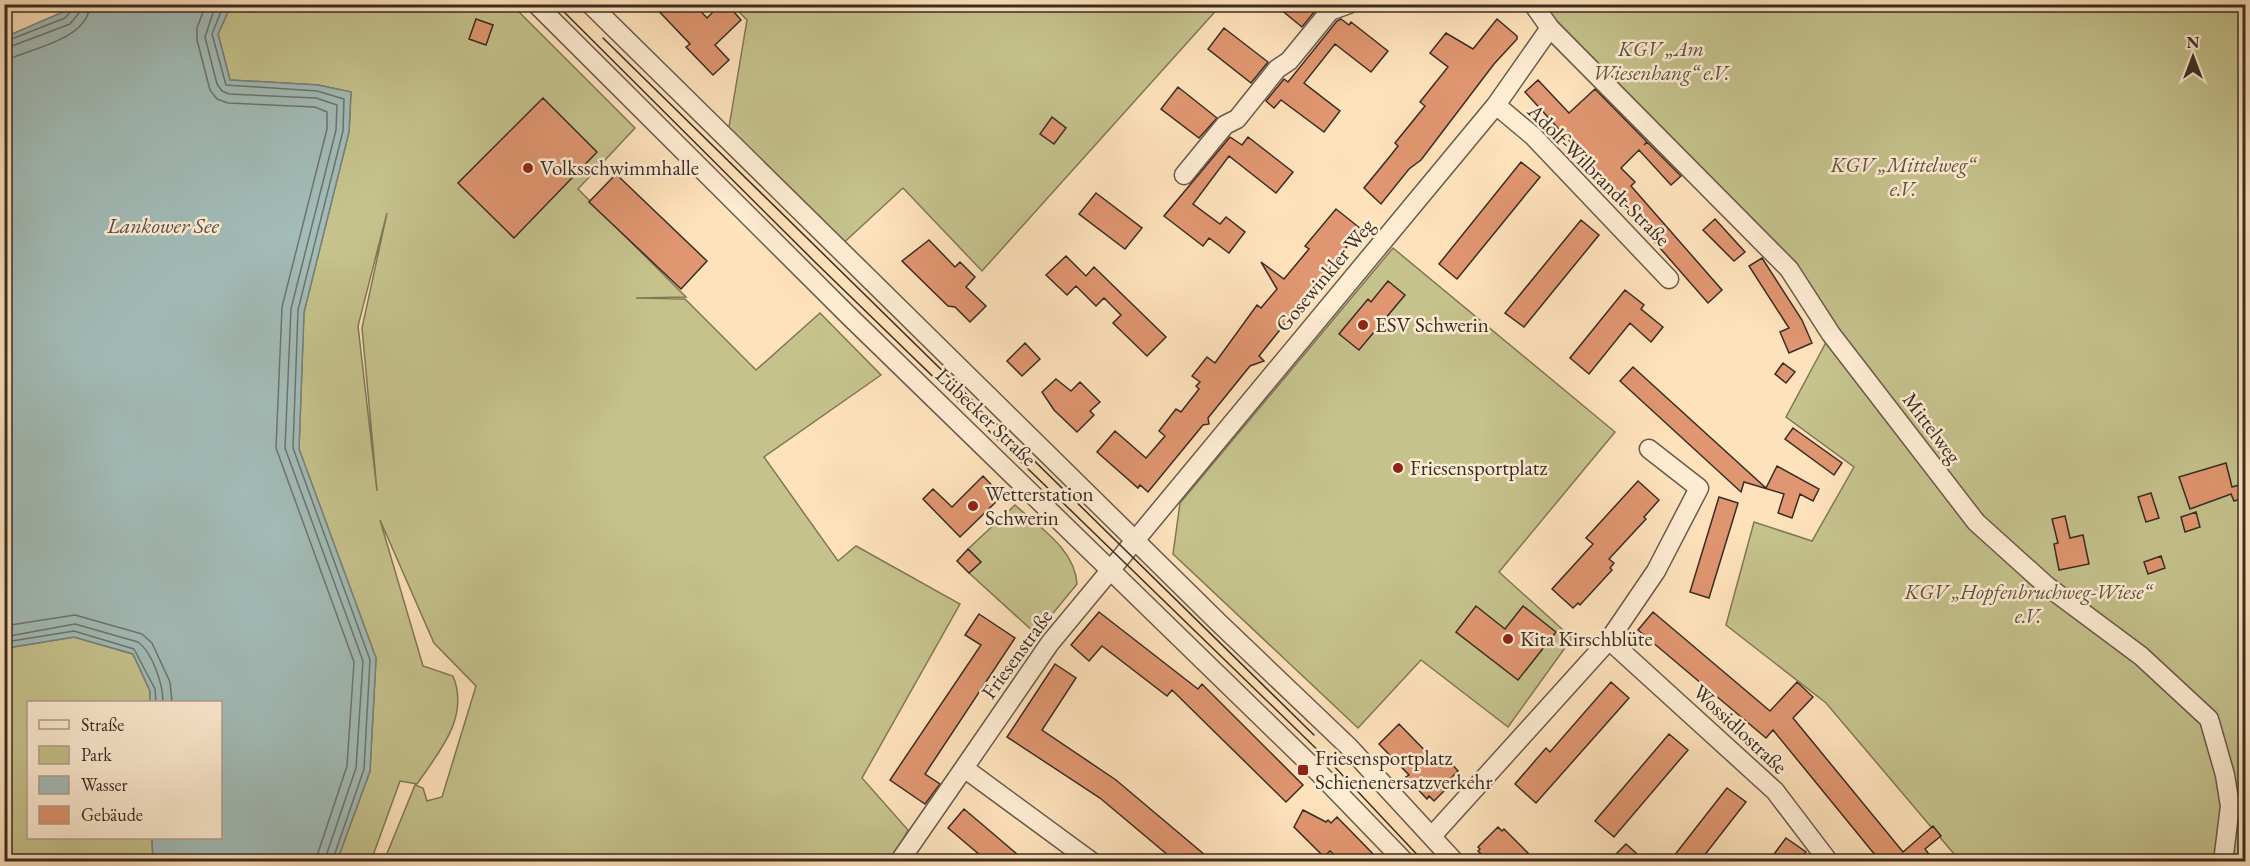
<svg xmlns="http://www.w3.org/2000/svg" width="2250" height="866" font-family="'EB Garamond',serif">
<rect width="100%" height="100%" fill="#fee2bb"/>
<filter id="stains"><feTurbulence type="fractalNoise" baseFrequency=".00333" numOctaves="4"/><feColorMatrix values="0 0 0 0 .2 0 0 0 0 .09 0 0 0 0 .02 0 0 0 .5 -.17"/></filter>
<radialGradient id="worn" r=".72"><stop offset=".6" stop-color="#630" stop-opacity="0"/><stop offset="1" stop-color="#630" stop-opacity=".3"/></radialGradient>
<path fill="#c5c28c" stroke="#807758" stroke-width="1.5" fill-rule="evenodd" d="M231,5H512L635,128L578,189L686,297L636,298L685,299L756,370L820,313L881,375L764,457L838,561L856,546L960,604L862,778L908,830L891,861H384L415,785L423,788L427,801L442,797L476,686L434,643L380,520L423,666L453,676C470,717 439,752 417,784L400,781L371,861H337L370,771L376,658L299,449L304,312L349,132L351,92L318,85L230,80L218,34ZM387,213L362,328L377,491L358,326Z
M732,5H1221L982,271L903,188L838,248L727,139L747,20Z
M1533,5H2245V861H1960L1826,703L1726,625L1754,522L1812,541L1854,467L1786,417L1831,333L1789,269Z
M1393,248L1615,432L1499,572L1572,638L1508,727L1421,660L1358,728L1173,554L1180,503Z
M1015,505C1039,527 1075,549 1077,584L1036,634L969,573L981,562L968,549Z
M74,637L133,654L150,691V702H28V838H152L153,861L5,862V656L13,647Z"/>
<path fill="#a2bcb8" stroke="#78827d" stroke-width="1.5" d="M70,4L231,5L218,34L230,80L318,85L351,92L349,132L304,312L299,449L376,658L370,771L337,861H153L152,838H220V702H150V691L133,654L74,637L13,647L5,656V37L63,12Z"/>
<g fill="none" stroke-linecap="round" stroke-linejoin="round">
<path stroke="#6e746e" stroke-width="1.5" d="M206,4L197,28V40L210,90L217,99L228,103L315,107L327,112V129L282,307L276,448L354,662L347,766L315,862
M216,4L205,37L217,84L222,91L229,94L316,98L337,105L336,130L291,309L285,448L363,661L356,768L324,862
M224,4L212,34L226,85L317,91L344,99L343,131L298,310L293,448L370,660L364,769L332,862
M4,42L65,18L72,10L74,4
M4,49L70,24L79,13L81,4
M4,58L14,57C39,47 89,37 90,4
M4,626L75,615L142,634L152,643L170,682L172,702
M4,637L75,624L138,642C153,653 163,685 163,702
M4,647L12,641L74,631L134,649L155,689L156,702"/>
</g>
<path fill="#e09670" stroke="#3a2c25" stroke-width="1.5" d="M652,4H694L707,18L721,4H727L741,20L715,45L729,60L713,75L686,47L690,44Z
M1274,4H1317L1319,6L1302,27Z
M476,19L493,25L486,45L469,39Z
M1341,19L1349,25L1351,22L1388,51L1371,72L1335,44L1304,83L1340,111L1324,132L1281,100L1274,108L1266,101L1284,79L1288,82L1337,21Z
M1497,19L1517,36V39L1494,64L1421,160L1409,169L1381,204L1364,188L1391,155L1398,146L1395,143L1425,106L1420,102L1448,67L1430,53L1446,33L1473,49Z
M1224,28L1268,62L1251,83L1208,49Z
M1538,80L1569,113L1595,89L1647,142L1644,145L1647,142L1681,176L1671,185L1639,150L1621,168L1635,182L1631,186L1722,290L1708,303L1625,208L1628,205L1525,92Z
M1178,87L1217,118L1199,138L1161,109Z
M543,98L597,152L514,238L458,183Z
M1052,117L1066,128L1054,144L1040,134Z
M1230,137L1242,145L1248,137L1293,172L1276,193L1229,156L1193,204L1220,224L1226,217L1245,232L1229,253L1209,238L1203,246L1164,216Z
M1521,162L1540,177L1457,279L1439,264Z
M616,174L707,261L681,289L589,202Z
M1096,193L1142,228L1125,249L1079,214Z
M1336,209L1361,229L1259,356L1264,361L1250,366L1208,418L1209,424L1203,425L1148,492L1140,485L1138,488L1097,452L1115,431L1146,458L1165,436L1159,431L1176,409L1181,412L1199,389L1196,386L1200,382L1192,376L1207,357L1215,363L1257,305L1261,308L1277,289L1261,262L1284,279L1309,249L1305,246Z
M1715,219L1745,252L1734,261L1703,230Z
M1581,220L1599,235L1524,327L1505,313Z
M929,240L955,267L960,262L975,277L966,287L986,306L970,322L955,307L948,306L902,261Z
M1066,256L1086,276L1094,267L1166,337L1147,356L1113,323L1121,315L1104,298L1096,306L1076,286L1067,295L1046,275Z
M1762,258L1802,320L1812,343L1789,353L1780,332L1789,328L1749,266Z
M1388,281L1405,295L1359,350L1339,334L1368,299L1371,302Z
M1625,290L1644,305L1641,309L1663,327L1651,342L1630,323L1589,374L1570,358Z
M1025,343L1040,359L1022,376L1007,361Z
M1783,363L1795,372L1786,383L1775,374Z
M1633,367L1766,488L1777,466L1819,489L1813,501L1800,494L1792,518L1778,513L1784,494L1744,482L1741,492L1620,381Z
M1056,379L1071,391L1080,382L1100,402L1090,411L1094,415L1077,432L1054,410L1042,392Z
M1793,428L1842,463L1834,475L1785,439Z
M2226,463L2232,487L2246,483V497L2234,501L2231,494L2190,509L2179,477Z
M983,476L1002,496L960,537L923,499L933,489L952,507Z
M1638,481L1659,500L1644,517L1646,519L1609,559L1614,563L1610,568L1612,570L1580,605L1578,603L1573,608L1552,589L1593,544L1586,538Z
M2151,493L2159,518L2146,522L2138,497Z
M1719,497L1738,503L1709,598L1690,592Z
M2196,512L2200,527L2185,532L2181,517Z
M2065,516L2070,538L2083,535L2089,564L2059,570L2054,544L2058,543L2052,519Z
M968,549L981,562L969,573L957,561Z
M2161,556L2165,568L2148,574L2144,562Z
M1476,606L1505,629L1523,606L1556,632L1518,680L1456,632Z
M1099,612L1198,689L1202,684L1303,785L1286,802L1172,690L1167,696L1102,646L1089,661L1071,645Z
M1653,612L1770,711L1797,682L1813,697L1793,718L1903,852L1933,826L1941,836L1925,849L1934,861H1880L1773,730L1766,738L1638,630Z
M979,614L1015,638L925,774L940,784L925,804L890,780L981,645L965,635Z
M1055,664L1076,678L1042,730L1116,780L1212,861H1175L1100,798L1007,737Z
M1611,682L1629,698L1536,803L1515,784L1546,748L1550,752Z
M1399,724L1441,767L1448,760L1458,771L1451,778L1454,781L1434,801L1429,796L1427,799L1406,777L1409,775L1379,744Z
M1669,734L1688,750L1614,837L1595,821Z
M1727,788L1746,802L1700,861H1670Z
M964,809L997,837L1025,861H987L948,828Z
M1303,810L1326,822L1328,820L1331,823L1337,817L1380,861H1341L1330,851L1324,857L1294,827Z
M1498,827L1502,831L1504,829L1528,853L1520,861H1488L1478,851L1480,849L1478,847Z
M1786,838L1806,852L1799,861H1769Z
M1626,844L1645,861H1625L1617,853Z"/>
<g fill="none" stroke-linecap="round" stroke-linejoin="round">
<g stroke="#6b5a4a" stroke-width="21">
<path id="minor" d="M536,4L848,315L1320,774L1405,862
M590,4L1219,623L1349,747L1455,862
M1533,4L1550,28L1789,269L1831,334L1976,522L2047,586L2141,656L2209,719L2225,775L2230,806L2223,862
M1496,105L1533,136L1669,279
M1184,175L1225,125L1237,119L1277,69L1289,61L1330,11L1349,4
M1609,640L1775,791L1829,862
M1432,836L1609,640L1656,571L1699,488L1649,449
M899,862L964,768
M1092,862L964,768L1050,643L1496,105L1550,28"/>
</g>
<use href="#minor" stroke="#feecd3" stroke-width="18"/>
<path stroke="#3a2c25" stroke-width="1.5" d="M556,4L817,264L1331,763L1424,862
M603,38L1314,735"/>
</g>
<g fill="#8f2418" stroke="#feecd3" stroke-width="2">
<circle cx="528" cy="168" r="6"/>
<circle cx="1363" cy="325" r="6"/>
<circle cx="1398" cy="468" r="6"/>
<circle cx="973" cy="506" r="6"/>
<circle cx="1508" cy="639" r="6"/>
<rect x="1297" y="764" width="12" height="12" rx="3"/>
</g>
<g text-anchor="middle" stroke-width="5" stroke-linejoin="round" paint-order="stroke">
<g font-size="21" font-style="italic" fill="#5d523f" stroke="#feecd3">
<text x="1661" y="56">KGV „Am<tspan x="1661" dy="24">Wiesenhang“ e.V.</tspan></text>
<text x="1903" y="172">KGV „Mittelweg“<tspan x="1903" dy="24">e.V.</tspan></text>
<text x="2028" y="599">KGV „Hopfenbruchweg-Wiese“<tspan x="2028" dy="24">e.V.</tspan></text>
</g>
<g font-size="21" fill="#3a2c25" stroke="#feecd3" text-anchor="start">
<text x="540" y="175">Volksschwimmhalle</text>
<text x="1375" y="332">ESV Schwerin</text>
<text x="1410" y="475">Friesensportplatz</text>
<text x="985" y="501">Wetterstation<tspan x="985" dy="24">Schwerin</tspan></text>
<text x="1520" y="646">Kita Kirschblüte</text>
<text x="1315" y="765">Friesensportplatz<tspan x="1315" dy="24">Schienenersatzverkehr</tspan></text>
</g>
<g font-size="21" fill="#3a2c25" stroke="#feecd3">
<text transform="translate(1599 175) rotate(45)" y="7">Adolf-Wilbrandt-Straße</text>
<text transform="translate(1325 275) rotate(-50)" y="7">Gosewinkler Weg</text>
<text transform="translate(986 417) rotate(44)" y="7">Lübecker Straße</text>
<text transform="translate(1932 428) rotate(53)" y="7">Mittelweg</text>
<text transform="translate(1017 654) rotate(-54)" y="7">Friesenstraße</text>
<text transform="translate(1740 729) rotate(43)" y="7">Wossidlostraße</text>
</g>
<g font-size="22" font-style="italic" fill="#54504a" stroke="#feecd3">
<text x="163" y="233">Lankower See</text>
</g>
</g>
<rect width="2250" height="866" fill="none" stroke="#fee2bb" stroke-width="24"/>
<rect x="6" y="6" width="2238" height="854" fill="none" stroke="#3a2c25" stroke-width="3"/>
<rect x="12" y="12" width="2226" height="842" fill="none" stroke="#3a2c25" stroke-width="1.5"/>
<rect x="27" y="701" width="195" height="138" fill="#feecd3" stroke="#b09f8d" stroke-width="1.5"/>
<rect x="39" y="720" width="30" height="9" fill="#feecd3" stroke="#b09f8d" stroke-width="1.5"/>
<text x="81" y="731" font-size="18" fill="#3a2c25">Straße</text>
<rect x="39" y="746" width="30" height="18" fill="#c5c28c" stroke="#b09f8d" stroke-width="1.5"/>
<text x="81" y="761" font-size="18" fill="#3a2c25">Park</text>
<rect x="39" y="776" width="30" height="18" fill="#a2bcb8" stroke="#b09f8d" stroke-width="1.5"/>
<text x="81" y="791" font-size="18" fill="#3a2c25">Wasser</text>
<rect x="39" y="806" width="30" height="18" fill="#e09670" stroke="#b09f8d" stroke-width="1.5"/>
<text x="81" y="821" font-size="18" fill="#3a2c25">Gebäude</text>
<g transform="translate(2193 57)" stroke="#feecd3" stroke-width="4.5" paint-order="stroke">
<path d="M0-4.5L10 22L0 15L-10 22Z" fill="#3a2c25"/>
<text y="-9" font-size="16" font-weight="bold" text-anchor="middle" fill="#3a2c25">N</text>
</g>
<rect width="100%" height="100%" filter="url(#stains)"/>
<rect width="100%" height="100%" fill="url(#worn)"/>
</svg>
